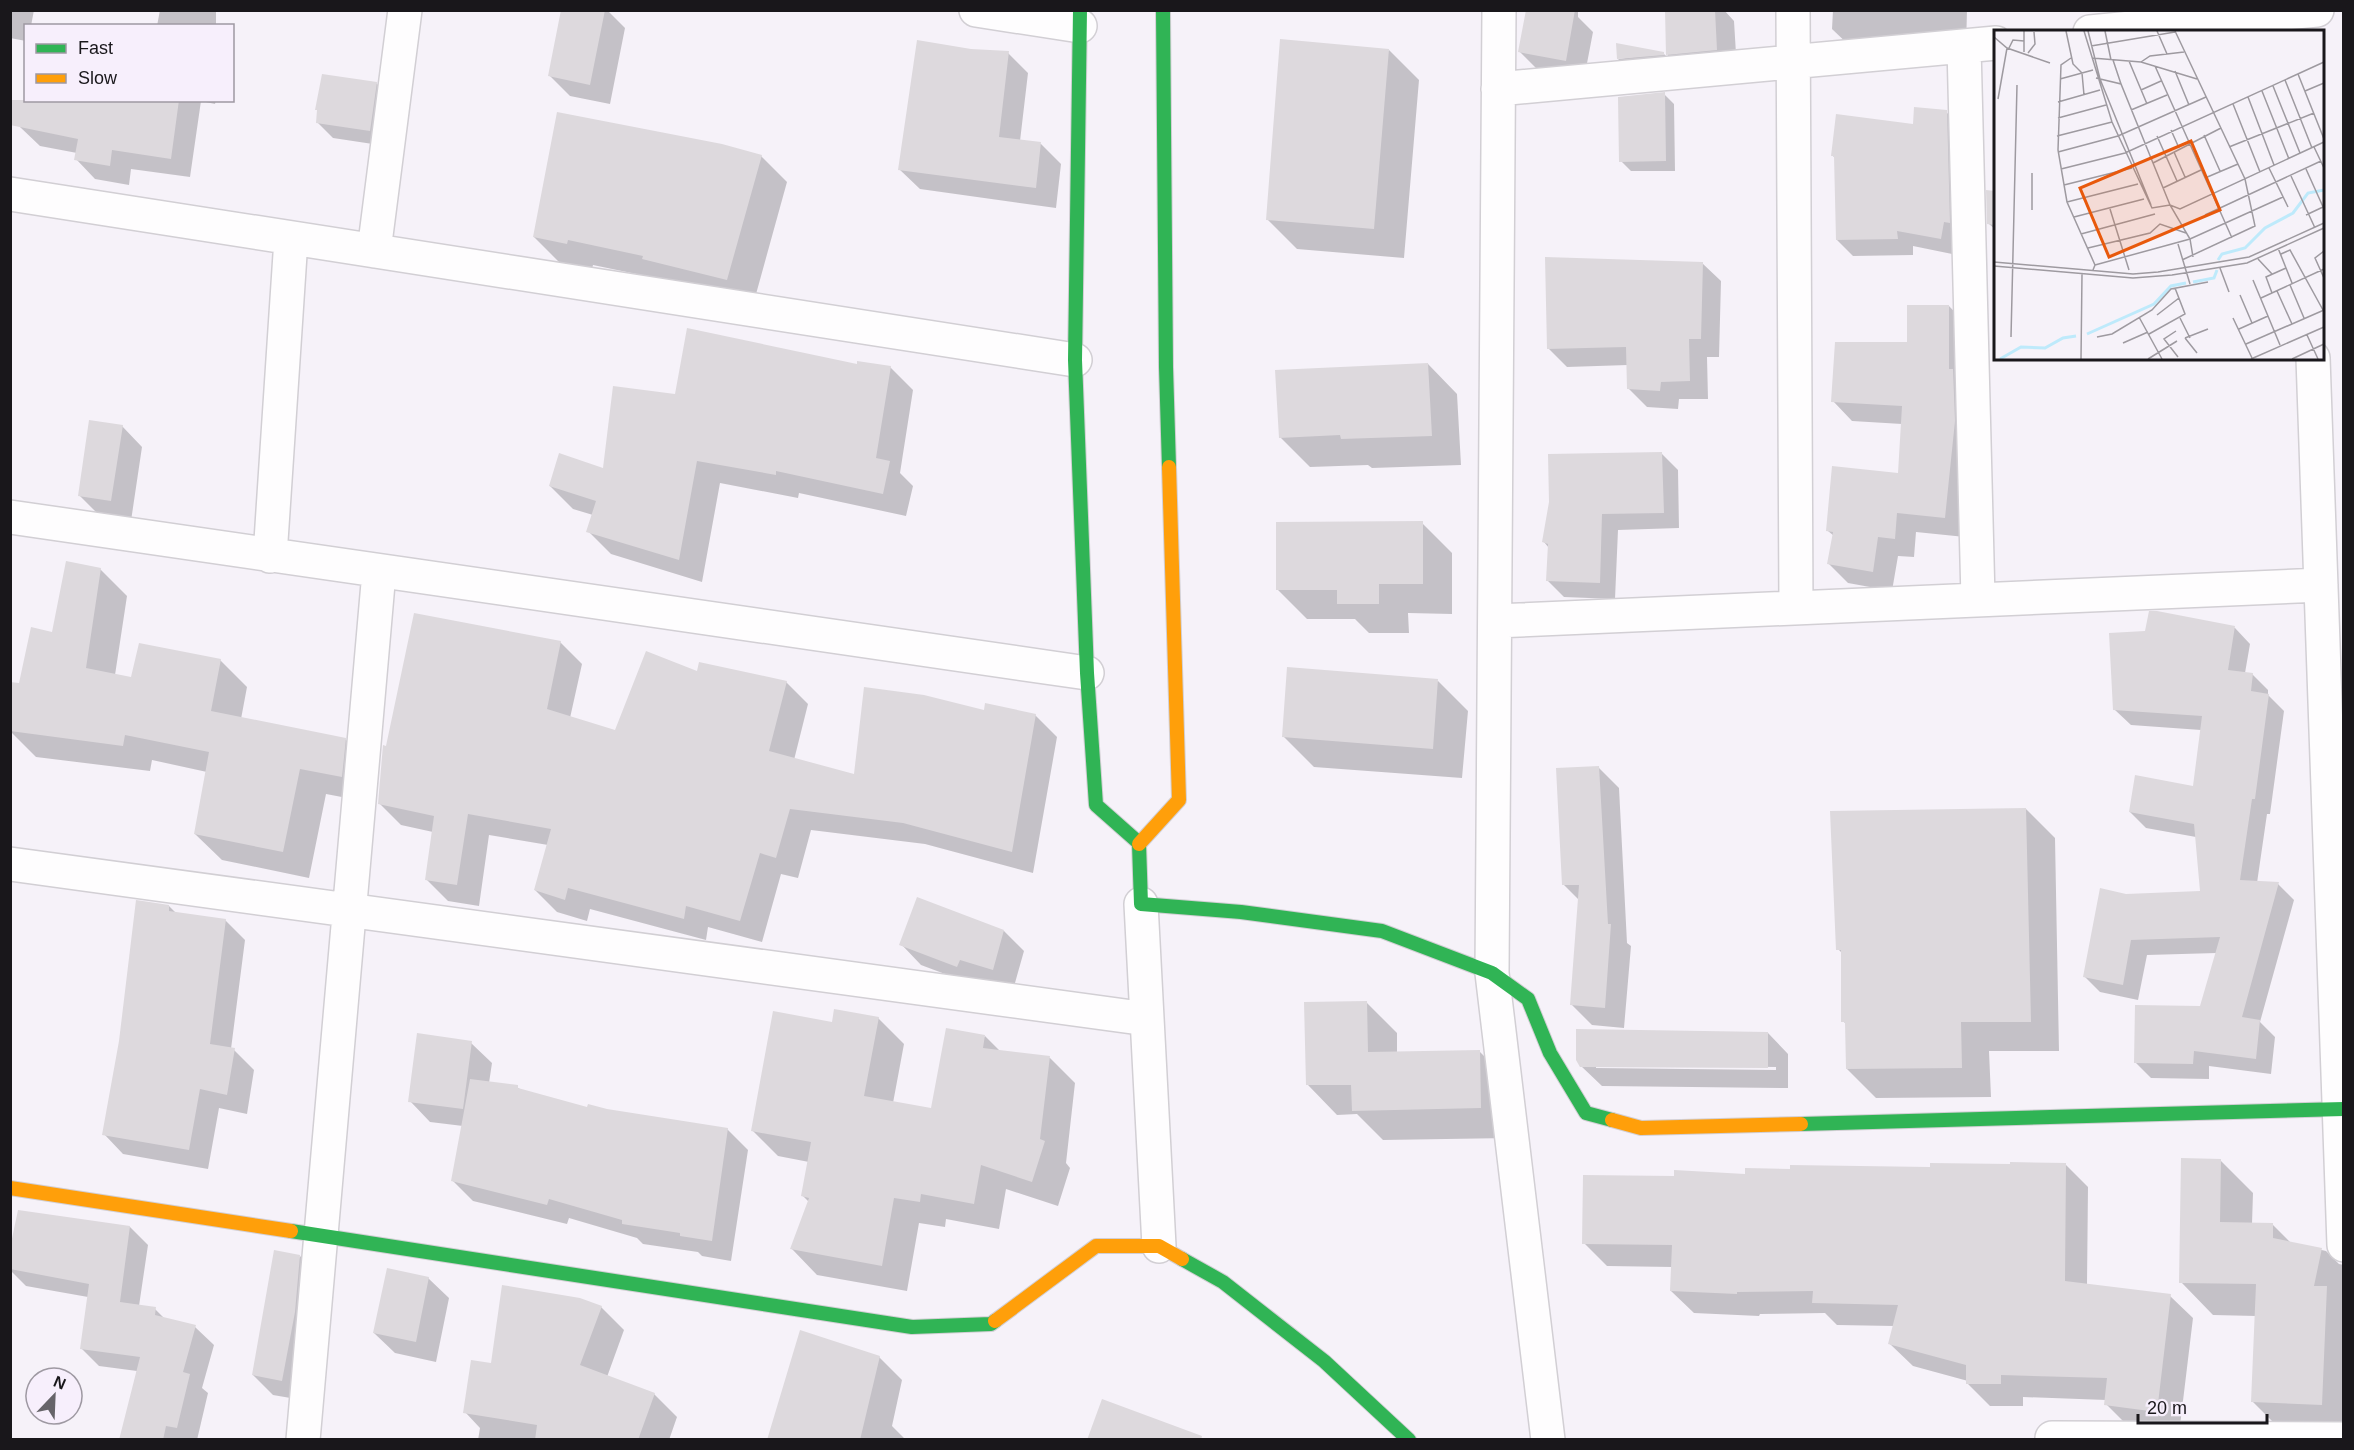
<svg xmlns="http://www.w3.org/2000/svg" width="2354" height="1450" font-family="Arial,sans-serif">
<rect width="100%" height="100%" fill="#f6f2f9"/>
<path fill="#0003" fill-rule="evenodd" d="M10,10H34L31,26H26V41L10,38Z
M160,10H216V26H157Z
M562,10H607L625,28L610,104L570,96L550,76Z
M1422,10H1454V12Z
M1528,10H1578V17L1593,32L1584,79L1539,71L1520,52Z
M1666,10H1724L1734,21L1737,70L1639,79L1618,59L1663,53L1668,58Z
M1833,10H1967L1966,49H1853L1832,29Z
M971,50L1008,53L1028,73L1020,141L1041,144L1061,164L1056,208L920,189L899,169Z
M1389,50L1419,80L1404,258L1297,249L1267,219Z
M376,83L392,99L386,146L333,138L317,122Z
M1664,94L1674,104L1675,171H1631L1621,161Z
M26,100H216L215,104L201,101L190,177L131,169L129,185L95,179L76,159L77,153L40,146L20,127Z
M1946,112L1963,128L1957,255L1913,246V255L1853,256L1837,240L1835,158L1833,156L1914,126Z
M761,156L787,182L753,305L665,280L593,265L592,269L560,263L534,237Z
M1988,192H1996V230L1989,224Z
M1702,263L1721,281L1719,357H1707L1708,399H1679L1678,409L1647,407L1629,389L1628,365L1567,367L1548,348Z
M1949,306L1968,326L1965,537L1916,532L1914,557L1898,556L1892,591L1848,583L1829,564L1834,536L1828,531L1900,475L1902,424L1852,421L1833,401L1908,343Z
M1428,364L1457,394L1461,465L1372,468L1368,465L1310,467L1280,437Z
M858,366L890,367L913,390L900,473L913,486L906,516L799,493L798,498L720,483L702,582L611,554L588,531L593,515L573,509L550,486L605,470L676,395Z
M122,426L142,447L131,521L100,516L79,495Z
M1662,454L1678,470L1679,528L1618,530L1615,599L1564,597L1548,581L1549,548L1544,542Z
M1422,523L1452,553V614L1408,613L1409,633H1369L1355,619H1307L1278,590Z
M100,569L127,596L115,675L132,678L220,660L247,687L241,719L345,739L371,766L368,802L326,794L309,878L222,860L195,834L207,772L152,760L150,771L36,757L10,731L54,634Z
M2157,612L2235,628L2250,644L2245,673L2252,674L2268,690V695L2284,711L2270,814H2267L2257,883L2278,884L2294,900L2260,1022L2275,1037L2271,1074L2209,1066V1079L2151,1078L2135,1062L2201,1007L2217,953L2147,955L2138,1000L2100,992L2084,976L2126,895L2201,892L2196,837L2146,828L2130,812L2194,787L2201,730L2131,725L2115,710Z
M560,642L582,664L570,718L616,731L698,673L786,682L808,704L794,760L855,776L985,712L1035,715L1057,737L1033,873L925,844L811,830L798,878L781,874L762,942L708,927L706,940L590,909L587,921L557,912L535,890L548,845L489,835L479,906L448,901L426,879L433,832L401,825L379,803L387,748Z
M1438,681L1468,711L1462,778L1314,767L1284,737Z
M1599,768L1619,788L1627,943L1631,946L1624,1028L1592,1025L1572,1005L1580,901L1564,885Z
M2026,809L2055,838L2059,1051H1989L1991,1097L1876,1098L1847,1069V1025L1843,1021V954L1838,949Z
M169,906L176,913L225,920L245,940L231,1049L234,1050L254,1070L247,1114L219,1108L208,1169L123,1154L104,1134L121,1042Z
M1004,931L1024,951L1013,990L980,979L977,986L921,965L901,944Z
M1367,1003L1397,1033V1053L1479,1051L1509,1081L1510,1138L1383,1140L1357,1114L1337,1115L1308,1085Z
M878,1018L904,1044L893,1103L932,1110L985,1036L1000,1051L1050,1058L1075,1083L1066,1163L1070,1168L1058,1206L1006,1189L999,1229L946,1219L945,1227L919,1223L907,1291L817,1275L792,1249L809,1202L803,1196L809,1162L778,1156L752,1130L833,1024Z
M1768,1033L1788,1054V1088L1602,1086L1581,1066ZM1596,1065L1776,1067V1070L1596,1068Z
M471,1043L492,1063L489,1083L517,1087L521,1090L588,1109L727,1129L748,1150L731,1261L702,1256L698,1252L643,1244L637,1238L569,1218L567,1224L473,1201L453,1181L463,1126L430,1122L410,1101Z
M2220,1160L2253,1193L2252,1224H2272L2291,1243L2326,1251L2339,1264L2344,1265V1436L2285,1434L2252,1401L2256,1316L2213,1315L2181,1282Z
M2065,1164L2088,1187L2087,1285L2170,1296L2193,1318L2179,1434L2129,1427L2106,1404V1400L2023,1397V1406H1990L1968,1384V1381L1913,1366L1890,1344L1894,1326L1837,1325L1825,1313L1760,1314L1759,1316L1694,1313L1671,1291L1672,1267L1607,1266L1584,1243L1676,1177Z
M130,1227L148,1245L139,1306L155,1309L165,1319L195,1327L214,1345L202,1388L208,1393L197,1440H121L137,1371L99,1366L81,1348L88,1297L26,1286L10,1270V1255Z
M300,1256L320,1277L302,1400L273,1395L253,1375Z
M428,1278L449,1298L436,1362L395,1353L374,1333Z
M601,1307L624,1330L607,1377L654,1394L677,1417L669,1440H478L480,1428L465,1412L492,1365Z
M879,1357L902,1380L892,1426L906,1440H769Z"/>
<path fill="#ddd9dd" d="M561,10H605L590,85L548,76Z
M1526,10H1575L1566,61L1518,52Z
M1665,10H1715L1717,50L1666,55Z
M1280,39L1389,49L1374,229L1266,220Z
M917,40L971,49L1009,51L999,137L1041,142L1036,188L898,170Z
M1616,43L1664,52V55L1617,59Z
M322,74L377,82L370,131L316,123L317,110H315Z
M1665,92L1666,161L1619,162L1618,97Z
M10,100H179L171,159L112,150L110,166L74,160L78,139L10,125Z
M1914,107L1947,110L1950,223L1944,222L1941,239L1897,231L1898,239L1836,240L1834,156H1831L1836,114L1913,124Z
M557,112L722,144L762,155L727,280L642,259L643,256L568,240L567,244L533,237Z
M1986,190L1995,191V225L1987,224Z
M1545,257L1703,262L1701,339H1689L1690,381L1661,382L1660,391L1627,389L1626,347L1547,349Z
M1907,305H1949V369H1953L1955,421L1945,518L1897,513L1895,539L1878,537L1873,572L1827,564L1833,532L1826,531L1832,466L1898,473L1902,406L1831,402L1835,342H1907Z
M687,328L857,364V361L891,366L876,458L890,461L883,494L776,471V475L697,461L679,560L586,532L596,501L549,486L559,453L603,468L613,386L675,394Z
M1428,363L1432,436L1341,439L1340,435L1279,438L1275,370Z
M89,420L123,425L111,501L78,496Z
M1662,452L1664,513L1602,514L1600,583L1546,581L1548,544L1542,542L1549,502L1548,454Z
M1423,521V584H1379V604H1337V590H1276V522Z
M66,561L101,568L86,668L131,677L139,643L221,659L211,711L346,738L342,777L300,769L283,852L194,834L209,752L125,735L123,746L10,731V682L19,683L31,627L52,632Z
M2149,611H2157L2235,626L2228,670L2253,673L2251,691L2269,694L2255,799H2252L2240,880L2279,882L2242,1017L2260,1020L2256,1059L2194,1051L2193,1064L2134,1063L2135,1005L2200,1006L2220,937L2131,940L2123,985L2083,977L2100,888L2126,894L2200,891L2194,824L2129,812L2135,775L2193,786L2202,716L2113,710L2109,633L2145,631Z
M414,613L561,641L547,709L615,730L646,651L697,671L699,662L787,681L769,751L854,774L864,687L924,695L984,710L985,703L1036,714L1012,852L903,823L790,809L776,858L760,853L740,921L686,906L684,919L568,888L565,900L534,890L551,829L468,814L457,885L425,880L434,816L378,804L383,745L386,746Z
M1287,667L1438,679L1433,749L1282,737Z
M1599,766L1608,924H1611L1605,1008L1570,1005L1579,885H1562L1556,768Z
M2026,808L2031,1022H1961L1962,1068L1846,1069L1845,1022H1841V950H1836L1830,811Z
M917,897L1004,930L993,970L960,960L957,967L899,945Z
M136,900L169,905V911L226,919L210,1044L235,1048L227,1095L200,1089L189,1150L102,1135L119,1041Z
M1367,1001L1368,1052L1480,1050L1481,1108L1352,1111L1351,1085H1306L1304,1002Z
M834,1009L879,1017L864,1096L931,1108L946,1028L985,1035L983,1048L1050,1056L1040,1139L1045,1141L1032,1182L981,1165L974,1204L921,1194L920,1202L894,1198L882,1266L790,1249L809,1198L801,1196L811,1142L751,1131L773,1011L832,1022Z
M1576,1029L1768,1032V1068L1580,1067L1576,1060Z
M417,1033L472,1041L463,1109L408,1102Z
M470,1079L518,1085V1088L587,1107L588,1104L607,1109L728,1128L712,1241L680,1236V1233L622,1224V1220L549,1199L547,1205L451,1181Z
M2181,1158L2221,1159L2220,1222L2273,1223V1238L2322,1248L2314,1286H2327L2322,1405L2251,1402L2256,1284L2179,1283Z
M2010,1162L2066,1163L2065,1281L2171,1294L2157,1412L2104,1405L2107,1378L2001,1375V1384H1966V1365L1888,1344L1898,1305L1812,1303L1813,1291L1737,1292V1294L1670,1291L1672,1245L1582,1244L1583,1175L1674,1176V1170L1745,1174V1168L1790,1169V1165L1930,1167V1163L2010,1164Z
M18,1210L130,1226L120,1302L156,1307L155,1315L196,1325L183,1372L190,1374L177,1428L166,1426L163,1440H119L140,1357L80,1349L89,1284L10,1269V1248Z
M274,1250L300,1255L295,1312L282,1381L252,1375Z
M387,1268L429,1277L416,1342L373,1333Z
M502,1285L580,1298L602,1306L580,1365L655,1393L638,1440H535L537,1425L463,1413L471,1360L491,1363Z
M800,1330L880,1356L860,1440H767Z
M1102,1399L1202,1436L1201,1440H1087Z"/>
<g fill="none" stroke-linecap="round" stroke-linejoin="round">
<g stroke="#d2cfd4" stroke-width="36">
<path id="street" d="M976,10L1080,26
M1499,10L1492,973L1548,1440
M1793,10L1796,607
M2090,32L2317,10
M1964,47L1978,599
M1498,89L1996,43
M10,194L1075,360
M374,251L405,10
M2313,358L2344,1245
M10,517L1087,673
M270,556L291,239
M1495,621L2321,585
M10,864L1147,1019
M1141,904L1159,1246
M2052,1438L2344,1439
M303,1440L379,572"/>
</g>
<g stroke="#d2cfd4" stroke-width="16">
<path id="fast" d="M1080,10L1075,360L1087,673L1096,805L1139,843
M1163,10L1166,367L1169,467
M1139,844L1141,904L1241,912L1382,931L1492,973L1528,999L1550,1053L1586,1113L1612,1120
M1801,1124L2344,1109
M291,1231L912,1327L991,1324L995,1321
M1182,1259L1223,1282L1324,1361L1409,1440"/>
</g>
<g stroke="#d2cfd4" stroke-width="16">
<path id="slow" d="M1139,844L1179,800L1169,467
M1612,1120L1641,1128L1801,1124
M10,1188L291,1231
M995,1321L1096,1246H1159L1182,1259"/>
</g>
<use href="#street" stroke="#fefdfe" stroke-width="33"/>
<use href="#fast" stroke="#30b455" stroke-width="14"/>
<use href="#slow" stroke="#ff9f0a" stroke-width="14"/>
</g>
<g transform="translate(1994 30)">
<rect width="330" height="330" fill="#f6f2f9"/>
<path fill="none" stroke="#beeafb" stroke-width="3" d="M224,230L228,224L251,218L271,198L299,183L314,163L330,160M199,252L220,248L223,240M93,304L160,274L177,256L192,253M6,329L27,317L51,318L69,308L82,306"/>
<path fill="none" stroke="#9e9aa0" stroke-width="1.5" d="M30,1V22M72,1L79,34L88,43L90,65M90,1L118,92L158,178L176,175L186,179L330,112M94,1L106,49L157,175M111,1L117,30M163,1L173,24M181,1L251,149L261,196L188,230M0,7L13,18L56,33M97,16L181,2M15,18L19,10L30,11M34,23L41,14L40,2M77,28L67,35L64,120L73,172L101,235L99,240M98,28L147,32L203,49M119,30L127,54M135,31L153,74M147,32L156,26L190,22M161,36L238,208M181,41L195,75M304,44L330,109M102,48L127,54L176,175L196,209L199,227M66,49L99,40M291,50L318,118M279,56L306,123M147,60L167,51M268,61L295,129M311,61L330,53M254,67L280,135M4,69L13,18M64,72L106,60M239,74L266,142M137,80L173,65M64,88L112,75M177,100L185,118M210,105L226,141M63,106L118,92M163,106L183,151M235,117L320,83M320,117L330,138M64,122L124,106L212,67M180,122L191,147M159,133L227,98M275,138L294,177M67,139L131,123L330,32M312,139L330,179M38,143V180M297,146L321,198M211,148L244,134M70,155L138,138M169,158L207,140M73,172L144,154M116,179L135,240M211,185L327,131M312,185L329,177M80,187L150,169M87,204L161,184M184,214L196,254M94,218L156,203L166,194L192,203M284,218L298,253M330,221L321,228L330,248M287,224L296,220L329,280M264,229L278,244M0,232L139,244L164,242L255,227L330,193M101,235L196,209L289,167M0,236L139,248L178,245L253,233L330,198M226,238L235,262M259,250L286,315M296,255L310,288M283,261L298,294M278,263L272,247L292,238M246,265L258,293M267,268L330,239M163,285L185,268M145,287L168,329M186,288L196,308M239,288L258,328M245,299L274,286M182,301L170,309L184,327M155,304L191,284L181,258M313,305L324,329M17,307L23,55M103,307L118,304L158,280L177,259L214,252M191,308L214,299M191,308L203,323M129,313L154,302M252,314L330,280M87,329L88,244M154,329L183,311M257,329L330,297M298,329L330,314"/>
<path fill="#e8590c" fill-opacity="0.15" stroke="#e8590c" stroke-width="3" d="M197,111L226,180L115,227L86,158Z"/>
<rect width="330" height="330" fill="none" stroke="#19171b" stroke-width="3"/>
</g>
<rect width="2354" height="1450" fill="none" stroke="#19171b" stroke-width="24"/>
<rect x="24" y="24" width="210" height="78" fill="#f7effc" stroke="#9e99a2" stroke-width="1.5"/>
<rect x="36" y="44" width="30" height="9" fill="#30b455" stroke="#9e99a2" stroke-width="1.5"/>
<text x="78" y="54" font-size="18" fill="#19171b">Fast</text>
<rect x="36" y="74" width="30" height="9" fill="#ff9f0a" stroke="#9e99a2" stroke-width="1.5"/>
<text x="78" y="84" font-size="18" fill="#19171b">Slow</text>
<g transform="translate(54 1396) rotate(23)"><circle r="28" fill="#f7effc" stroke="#9e99a2" stroke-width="1.5"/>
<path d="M0-4.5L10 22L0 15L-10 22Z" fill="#666469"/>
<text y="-9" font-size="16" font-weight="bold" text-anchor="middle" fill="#19171b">N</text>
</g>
<path d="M2138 1414v9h129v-9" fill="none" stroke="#19171b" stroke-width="3"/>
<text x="2147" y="1414" font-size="18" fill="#19171b" stroke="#f7effc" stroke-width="4.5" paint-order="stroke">20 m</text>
</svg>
